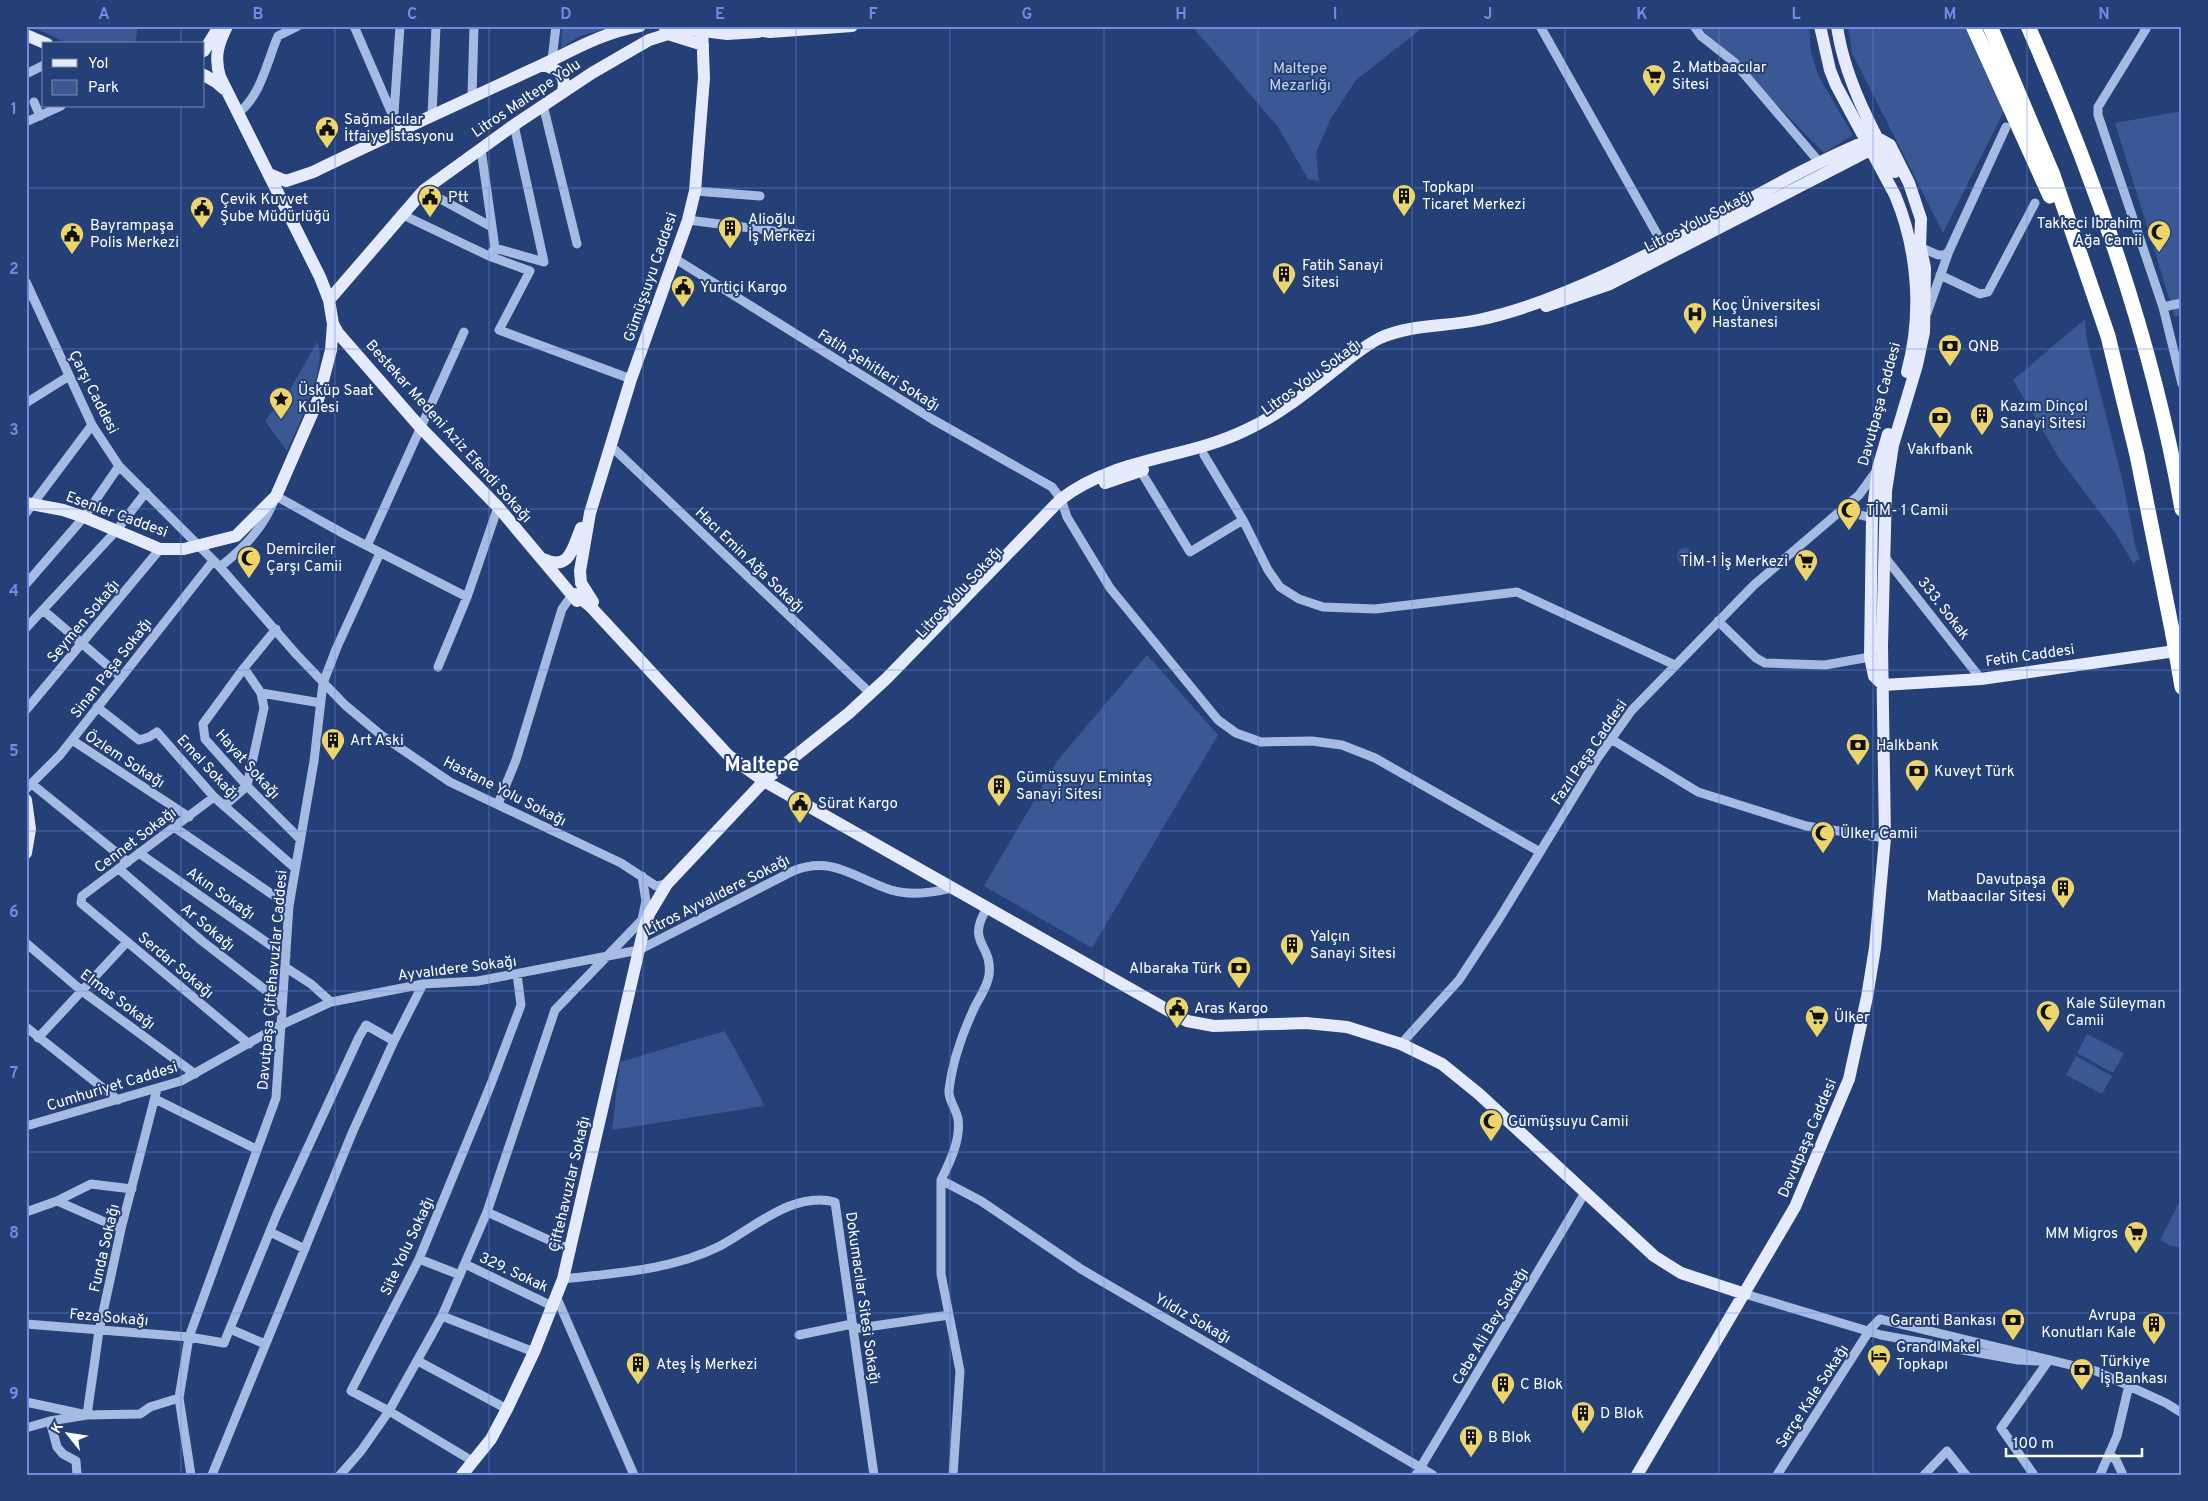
<svg xmlns="http://www.w3.org/2000/svg" width="2208" height="1501" font-family="Overpass,sans-serif">
<rect width="100%" height="100%" fill="#254076"/>
<path fill="#395894" d="M31,26H138L135,44H69Z
M562,26H616L580,36L561,48Z
M1192,26H1425L1356,80L1330,120L1316,153L1319,181L1308,179L1278,127Z
M1689,26H1809L1811,52L1818,75L1853,135L1824,153L1700,27L1694,33Z
M1848,26H1967L2005,109L1943,233L1852,53Z
M2182,111V315L2175,317L2115,123Z
M2085,319L2087,341L2122,478L2136,549L2140,559L2133,563L2116,534L2059,458L2013,380Z
M317,342C329,363 297,429 287,451L265,421L291,388Z
M1677 556a8 8 0 1 1 16 0a8 8 0 1 1-16 0Z
M1147,655L1218,735L1092,948L984,886L1058,760Z
M725,1031L762,1100L764,1106L612,1130L620,1062Z
M2087,1034L2124,1053L2113,1073L2077,1053Z
M2076,1056L2112,1076L2102,1094L2066,1075Z
M2182,1197V1247L2171,1246L2160,1240Z"/>
<g fill="none" stroke-linecap="round" stroke-linejoin="round">
<path stroke="#a6bbe2" stroke-width="9" d="M354,26L399,130
M1540,26L1666,250
M1694,26L1701,36L1734,62L1820,163
M2143,26L2146,29L2098,107V115L2163,307L2182,384
M552,60L556,26
M26,74L44,65
M472,96L474,26
M34,102L40,116
M543,105L577,244
M238,113C261,96 267,61 278,36L298,26
M394,113L400,26
M432,115L436,26
M26,122L61,106
M481,149L495,248L492,252
M424,190L492,227
M695,191L760,196
M401,214L489,256L530,271L499,330L631,379
M688,220L805,235
M1920,247L1938,255H1945L1949,251
M495,248L544,262L514,125
M674,258L932,419L1052,487L1061,499L1067,517L1110,588L1218,720L1236,733L1261,742L1312,741L1342,745L1375,758L1540,852
M1940,275L1980,294L1988,292L2035,203
M26,282L92,425L119,466L220,567L297,655L345,705L381,735L450,782L621,863L656,886L667,884
M2163,307L2182,303
M1927,313L1949,251L2006,127
M26,403L69,376
M611,446L870,693
M1204,455L1243,520L1268,570L1280,587L1299,599L1323,607L1375,609L1517,592L1675,665
M1140,470L1190,552L1243,520
M1841,510L1872,518
M26,513L92,425
M367,546L464,332
M1884,556L1981,679
M220,567C246,546 264,527 276,496L346,535L467,597
M26,584L84,517L119,466
M43,610L121,677
M1718,621L1756,658L1765,663L1825,665L1870,657
M26,628L116,531L146,492
M276,629L244,668L203,724L205,739L247,786L300,839
M438,667L467,597L498,507
M261,693L321,703
M97,707L139,740L149,737L157,732L214,797L295,868
M26,710L160,549
M1611,739L1698,792L1806,826L1885,838
M72,740L189,817
M32,784L128,862
M26,789L60,755L213,561
M214,797L82,896L81,903L249,1044
M498,804L516,760L562,609L572,595
M224,806L247,786L264,708L261,693L244,668
M174,827L289,906
M139,853L286,956
M119,869L202,941L282,1003
M26,943L82,991L195,1074
M285,967L311,984L331,1002
M26,1027L118,1100
M38,1038L127,942
M394,1041L423,984
M1401,1044L1459,980L1499,919L1597,759L1632,710L1754,585L1859,495L1875,473
M155,1099L256,1149
M26,1126L181,1081L281,1025L331,1002L423,984L478,981L639,950L793,871C833,855 854,878 891,890C911,896 932,893 952,888
M941,1180L981,1201L1081,1269L1433,1475
M57,1201L121,1229
M26,1212L57,1201L91,1184L132,1189
M487,1212L571,1250
M270,1232L305,1249
M419,1259L460,1275
M465,1264L552,1306
M563,1279C616,1273 672,1270 720,1246C755,1227 793,1191 835,1202L874,1475
M1745,1294L1881,1335L2018,1360L2039,1361
M556,1296L634,1475
M442,1316L534,1352
M26,1324L189,1337L224,1343L277,1214L359,1037L366,1025L394,1041L353,1131L212,1475
M230,1329L265,1344
M853,1329L949,1315
M799,1335L852,1324
M418,1361L507,1409
M26,1402L87,1415L99,1331L121,1229L157,1089
M50,1421L57,1447L63,1454L76,1461L77,1475
M26,1428L50,1421L87,1415L140,1414L150,1407L179,1398
M2109,1454L2116,1460L2123,1475
M474,1462L389,1411L351,1391L419,1259L491,1084L521,1005L517,974
M191,1475L179,1398L189,1337L276,1098L289,906L314,761L323,683L337,647L380,553
M340,1475L361,1451L389,1411L442,1316L487,1212L555,1010L642,920L646,901L642,876
M953,1475L960,1371L941,1274V1180C950,1162 961,1139 958,1119C956,1108 948,1100 949,1090C952,1065 962,1035 972,1013C977,1000 987,989 989,975C993,943 965,944 987,908
M1416,1475L1586,1191
M1777,1475L1871,1328L1880,1319L2096,1371L2166,1403L2182,1413
M1924,1475L1947,1451L1966,1475
M2034,1475L2001,1428L2049,1360
M2100,1475L2117,1436L2129,1385"/>
<path stroke="#e5ebfc" stroke-width="12" d="M723,26L770,32L852,26
M1820,26L1830,70L1836,85L1895,195C1918,250 1923,314 1907,372
M1837,26C1844,77 1871,127 1895,172
M26,35L47,44
M204,51L218,28
M543,65C557,69 567,75 563,91
M204,75L216,82L224,89
M269,174L286,181L313,172C385,137 458,104 531,70C567,54 599,33 640,26
M329,300L424,190L514,125L592,73L649,40L668,34L703,45
M1546,306L1610,284L1880,145
M333,324L338,333L420,427L498,507L577,601
M1105,483L1143,470
M26,503L63,510L84,517L160,549H184L236,536L276,496L318,400L331,350L333,324L329,300L320,277L220,77C214,57 218,44 227,26
M543,559C570,572 573,547 581,528
M572,595L575,594L590,606L729,756L764,781L1187,1021L1214,1026L1306,1023L1347,1027L1401,1044L1442,1064L1479,1094L1654,1256L1681,1273L1745,1294
M593,602L581,583L580,571L590,513L631,379L688,220L695,191L704,78L702,26
M1883,685L1874,676L1870,657L1872,518L1878,468L1888,434
M1883,685L1981,679L2182,650
M26,800L30,829L26,853
M462,1475L491,1439L507,1409L534,1352L563,1279L644,928L649,914L667,884L764,781L849,713L887,678L1061,499C1115,457 1187,459 1246,430C1279,415 1307,392 1336,369C1350,358 1364,346 1380,338C1411,324 1445,327 1478,320C1518,312 1568,292 1605,275C1697,233 1782,175 1876,137L1890,145L1909,183L1921,219L1920,247
M1637,1475L1795,1207L1849,1079L1867,997L1875,948L1885,838L1882,646L1886,491L1893,445L1917,365L1924,332L1925,268L1919,240"/>
<path stroke="#fff" stroke-width="15" d="M1973,26L2050,196
M1990,26L2053,175L2108,336L2137,455L2173,635
M2028,26C2096,180 2153,343 2182,509
M2177,658L2182,687"/>
<path stroke="#e5ebfc" stroke-width="12" d="M664,26L727,34L758,32"/>
<path stroke="#fff" stroke-width="15" d="M2173,635L2177,658"/>
</g>
<path fill="none" stroke="#6c8ce6" stroke-width="1" stroke-opacity="0.55" d="M181,26V44M335,26V1475M489,26V1475M643,26V1475M796,26V1475M950,26V1475M1104,26V1475M1258,26V1475M1412,26V1475M1565,26V1475M1719,26V1475M1873,26V1475M2027,26V1475M181,106V1475M26,188H2182M26,349H2182M26,509H2182M26,670H2182M26,831H2182M26,991H2182M26,1152H2182M26,1313H2182"/>
<defs>
<g id="supermarket-pin" transform="scale(1.25)"><path d="M0 17L-7.5 6A9.5 9.5 0 1 1 7.5 6Z" fill="#ecd56b" stroke="#254076"/><path d="M-6-5.5h2.5l.6 2H6L4.5 2H-2.5L-4.4-4H-6ZM-1.5 3.2a1.3 1.3 0 1 0 .1 0ZM3 3.2a1.3 1.3 0 1 0 .1 0Z" fill="#111"/></g>
<g id="civic-pin" transform="scale(1.25)"><path d="M0 17L-7.5 6A9.5 9.5 0 1 1 7.5 6Z" fill="#ecd56b" stroke="#254076"/><path d="M-.6-6.5H3V-4.5H.6V-3L4-1V1h2V6H-6V1h2V-1L-.6-3ZM-1.2 2.5V6h2.4V2.5Z" fill="#111"/></g>
<g id="building-pin" transform="scale(1.25)"><path d="M0 17L-7.5 6A9.5 9.5 0 1 1 7.5 6Z" fill="#ecd56b" stroke="#254076"/><path d="M-4-6H4V6H1V3H-1V6H-4ZM-2.5-4.3h1.7v1.8h-1.7ZM.8-4.3h1.7v1.8H.8ZM-2.5-1h1.7V.8h-1.7ZM.8-1h1.7V.8H.8Z" fill="#111"/></g>
<g id="mosque-pin" transform="scale(1.25)"><path d="M0 17L-7.5 6A9.5 9.5 0 1 1 7.5 6Z" fill="#ecd56b" stroke="#254076"/><path d="M3.5-4.9A6 6 0 1 0 3.5 4.9A5 5 0 1 1 3.5-4.9Z" fill="#111"/></g>
<g id="hospital-pin" transform="scale(1.25)"><path d="M0 17L-7.5 6A9.5 9.5 0 1 1 7.5 6Z" fill="#ecd56b" stroke="#254076"/><path d="M-5-5h3v3.5h4V-5h3V5h-3V1.5h-4V5h-3Z" fill="#111"/></g>
<g id="bank-pin" transform="scale(1.25)"><path d="M0 17L-7.5 6A9.5 9.5 0 1 1 7.5 6Z" fill="#ecd56b" stroke="#254076"/><path d="M-6-4H6V4H-6ZM0-2.3a2.3 2.3 0 1 0 0 4.6a2.3 2.3 0 1 0 0-4.6Z" fill="#111"/></g>
<g id="sight-pin" transform="scale(1.25)"><path d="M0 17L-7.5 6A9.5 9.5 0 1 1 7.5 6Z" fill="#ecd56b" stroke="#254076"/><path d="M0-6L1.8-2.2L6-1.7L2.9 1.2L3.7 5.4L0 3.3L-3.7 5.4L-2.9 1.2L-6-1.7L-1.8-2.2Z" fill="#111"/></g>
<g id="hotel-pin" transform="scale(1.25)"><path d="M0 17L-7.5 6A9.5 9.5 0 1 1 7.5 6Z" fill="#ecd56b" stroke="#254076"/><path d="M-6-4.5h1.5V1H6V5H4.5V3h-9V5H-6ZM-4 0a1.8 1.8 0 1 1 3.6 0ZM.5 0V-2.5h3Q6-2.5 6 0Z" fill="#111"/></g>
</defs>
<g fill-rule="evenodd">
<use href="#supermarket-pin" x="1654" y="76"/>
<use href="#civic-pin" x="327" y="128"/>
<use href="#building-pin" x="1404" y="196"/>
<use href="#civic-pin" x="430" y="197"/>
<use href="#civic-pin" x="202" y="208"/>
<use href="#building-pin" x="730" y="228"/>
<use href="#mosque-pin" x="2159" y="232"/>
<use href="#civic-pin" x="72" y="234"/>
<use href="#building-pin" x="1284" y="274"/>
<use href="#civic-pin" x="683" y="287"/>
<use href="#hospital-pin" x="1695" y="314"/>
<use href="#bank-pin" x="1950" y="346"/>
<use href="#sight-pin" x="281" y="399"/>
<use href="#building-pin" x="1982" y="415"/>
<use href="#bank-pin" x="1940" y="418"/>
<use href="#mosque-pin" x="1849" y="510"/>
<use href="#mosque-pin" x="249" y="558"/>
<use href="#supermarket-pin" x="1806" y="561"/>
<use href="#building-pin" x="333" y="740"/>
<use href="#bank-pin" x="1858" y="745"/>
<use href="#bank-pin" x="1917" y="771"/>
<use href="#building-pin" x="999" y="786"/>
<use href="#civic-pin" x="800" y="803"/>
<use href="#mosque-pin" x="1823" y="833"/>
<use href="#building-pin" x="2063" y="888"/>
<use href="#building-pin" x="1292" y="945"/>
<use href="#bank-pin" x="1239" y="968"/>
<use href="#civic-pin" x="1177" y="1008"/>
<use href="#mosque-pin" x="2048" y="1012"/>
<use href="#supermarket-pin" x="1817" y="1017"/>
<use href="#mosque-pin" x="1491" y="1121"/>
<use href="#supermarket-pin" x="2136" y="1233"/>
<use href="#bank-pin" x="2013" y="1320"/>
<use href="#building-pin" x="2154" y="1324"/>
<use href="#hotel-pin" x="1879" y="1356"/>
<use href="#building-pin" x="638" y="1364"/>
<use href="#bank-pin" x="2082" y="1370"/>
<use href="#building-pin" x="1503" y="1384"/>
<use href="#building-pin" x="1583" y="1413"/>
<use href="#building-pin" x="1471" y="1437"/>
</g>
<g text-anchor="middle" stroke-width="4" stroke-linejoin="round" paint-order="stroke">
<g font-size="15" fill="#fff" stroke="#254076" text-anchor="start">
<text x="1672" y="72">2. Matbaacılar<tspan x="1672" dy="17">Sitesi</tspan></text>
<text x="344" y="124">Sağmalcılar<tspan x="344" dy="17">İtfaiye İstasyonu</tspan></text>
<text x="1422" y="192">Topkapı<tspan x="1422" dy="17">Ticaret Merkezi</tspan></text>
<text x="448" y="202">Ptt</text>
<text x="220" y="204">Çevik Kuvvet<tspan x="220" dy="17">Şube Müdürlüğü</tspan></text>
<text x="748" y="224">Alioğlu<tspan x="748" dy="17">İş Merkezi</tspan></text>
<text x="2142" y="228" text-anchor="end">Takkeci Ibrahim<tspan x="2142" dy="17">Ağa Camii</tspan></text>
<text x="90" y="230">Bayrampaşa<tspan x="90" dy="17">Polis Merkezi</tspan></text>
<text x="1302" y="270">Fatih Sanayi<tspan x="1302" dy="17">Sitesi</tspan></text>
<text x="700" y="292">Yurtiçi Kargo</text>
<text x="1712" y="310">Koç Üniversitesi<tspan x="1712" dy="17">Hastanesi</tspan></text>
<text x="1968" y="351">QNB</text>
<text x="298" y="395">Üsküp Saat<tspan x="298" dy="17">Kulesi</tspan></text>
<text x="2000" y="411">Kazım Dinçol<tspan x="2000" dy="17">Sanayi Sitesi</tspan></text>
<text x="1940" y="454" text-anchor="middle">Vakıfbank</text>
<text x="1866" y="515">TİM- 1 Camii</text>
<text x="266" y="554">Demirciler<tspan x="266" dy="17">Çarşı Camii</tspan></text>
<text x="1788" y="566" text-anchor="end">TİM-1 İş Merkezi</text>
<text x="350" y="745">Art Aski</text>
<text x="1876" y="750">Halkbank</text>
<text x="1934" y="776">Kuveyt Türk</text>
<text x="1016" y="782">Gümüşsuyu Emintaş<tspan x="1016" dy="17">Sanayi Sitesi</tspan></text>
<text x="818" y="808">Sürat Kargo</text>
<text x="1840" y="838">Ülker Camii</text>
<text x="2046" y="884" text-anchor="end">Davutpaşa<tspan x="2046" dy="17">Matbaacılar Sitesi</tspan></text>
<text x="1310" y="941">Yalçın<tspan x="1310" dy="17">Sanayi Sitesi</tspan></text>
<text x="1222" y="973" text-anchor="end">Albaraka Türk</text>
<text x="2066" y="1008">Kale Süleyman<tspan x="2066" dy="17">Camii</tspan></text>
<text x="1194" y="1013">Aras Kargo</text>
<text x="1834" y="1022">Ülker</text>
<text x="1508" y="1126">Gümüşsuyu Camii</text>
<text x="2118" y="1238" text-anchor="end">MM Migros</text>
<text x="2136" y="1320" text-anchor="end">Avrupa<tspan x="2136" dy="17">Konutları Kale</tspan></text>
<text x="1996" y="1325" text-anchor="end">Garanti Bankası</text>
<text x="1896" y="1352">Grand Makel<tspan x="1896" dy="17">Topkapı</tspan></text>
<text x="2100" y="1366">Türkiye<tspan x="2100" dy="17">İş Bankası</tspan></text>
<text x="656" y="1369">Ateş İş Merkezi</text>
<text x="1520" y="1389">C Blok</text>
<text x="1600" y="1418">D Blok</text>
<text x="1488" y="1442">B Blok</text>
</g>
<g font-size="15" fill="#c8d7f2" stroke="#254076">
<text x="1300" y="73">Maltepe<tspan x="1300" dy="17">Mezarlığı</tspan></text>
</g>
<g font-size="15" fill="#fff" stroke="#254076">
<text transform="translate(526 98) rotate(-34)" y="5">Litros Maltepe Yolu</text>
<text transform="translate(1698 221) rotate(-27)" y="5">Litros Yolu Sokağı</text>
<text transform="translate(650 277) rotate(-71)" y="5">Gümüşsuyu Caddesi</text>
<text transform="translate(879 370) rotate(32)" y="5">Fatih Şehitleri Sokağı</text>
<text transform="translate(1311 377) rotate(-36)" y="5">Litros Yolu Sokağı</text>
<text transform="translate(94 392) rotate(63)" y="5">Çarşı Caddesi</text>
<text transform="translate(1879 404) rotate(-75)" y="5">Davutpaşa Caddesi</text>
<text transform="translate(449 431) rotate(48)" y="5">Bestekar Medeni Aziz Efendi Sokağı</text>
<text transform="translate(117 514) rotate(20)" y="5">Esenler Caddesi</text>
<text transform="translate(750 560) rotate(44)" y="5">Hacı Emin Ağa Sokağı</text>
<text transform="translate(959 592) rotate(-47)" y="5">Litros Yolu Sokağı</text>
<text transform="translate(1944 608) rotate(52)" y="5">333. Sokak</text>
<text transform="translate(83 621) rotate(-50)" y="5">Seymen Sokağı</text>
<text transform="translate(2030 655) rotate(-8)" y="5">Fetih Caddesi</text>
<text transform="translate(111 668) rotate(-52)" y="5">Sinan Paşa Sokağı</text>
<text transform="translate(1589 752) rotate(-56)" y="5">Fazıl Paşa Caddesi</text>
<text transform="translate(125 759) rotate(33)" y="5">Özlem Sokağı</text>
<text transform="translate(248 764) rotate(48)" y="5">Hayat Sokağı</text>
<text transform="translate(208 767) rotate(47)" y="5">Emel Sokağı</text>
<text transform="translate(505 791) rotate(27)" y="5">Hastane Yolu Sokağı</text>
<text transform="translate(135 840) rotate(-37)" y="5">Cennet Sokağı</text>
<text transform="translate(221 893) rotate(35)" y="5">Akın Sokağı</text>
<text transform="translate(717 895) rotate(-27)" y="5">Litros Ayvalıdere Sokağı</text>
<text transform="translate(208 927) rotate(40)" y="5">Ar Sokağı</text>
<text transform="translate(176 965) rotate(40)" y="5">Serdar Sokağı</text>
<text transform="translate(457 968) rotate(-7)" y="5">Ayvalıdere Sokağı</text>
<text transform="translate(272 980) rotate(-85)" y="5">Davutpaşa Çiftehavuzlar Caddesi</text>
<text transform="translate(118 999) rotate(37)" y="5">Elmas Sokağı</text>
<text transform="translate(112 1086) rotate(-17)" y="5">Cumhuriyet Caddesi</text>
<text transform="translate(1807 1138) rotate(-67)" y="5">Davutpaşa Caddesi</text>
<text transform="translate(569 1184) rotate(-77)" y="5">Çiftehavuzlar Sokağı</text>
<text transform="translate(407 1246) rotate(-65)" y="5">Site Yolu Sokağı</text>
<text transform="translate(104 1248) rotate(-77)" y="5">Funda Sokağı</text>
<text transform="translate(514 1272) rotate(25)" y="5">329. Sokak</text>
<text transform="translate(863 1298) rotate(82)" y="5">Dokumacılar Sitesi Sokağı</text>
<text transform="translate(109 1317) rotate(5)" y="5">Feza Sokağı</text>
<text transform="translate(1193 1318) rotate(30)" y="5">Yıldız Sokağı</text>
<text transform="translate(1490 1326) rotate(-59)" y="5">Cebe Ali Bey Sokağı</text>
<text transform="translate(1812 1396) rotate(-57)" y="5">Serçe Kale Sokağı</text>
</g>
<g font-size="20" font-weight="bold" fill="#fff" stroke="#254076">
<text x="762" y="771">Maltepe</text>
</g>
</g>
<rect width="2208" height="1501" fill="none" stroke="#254076" stroke-width="55"/>
<rect x="42" y="42" width="162" height="65" fill="#254076" stroke="#7c8cad"/>
<rect x="52" y="59" width="25" height="8" fill="#e5ebfc" stroke="#7c8cad"/>
<text x="88" y="68" font-size="15" fill="#ffffff">Yol</text>
<rect x="52" y="80" width="25" height="15" fill="#395894" stroke="#7c8cad"/>
<text x="88" y="92" font-size="15" fill="#ffffff">Park</text>
<g transform="translate(68 1434) rotate(300)" stroke="#254076" stroke-width="4" paint-order="stroke">
<path d="M0-4L9 19L0 12L-9 19Z" fill="#ffffff"/>
<text y="-8" font-size="14" font-weight="bold" text-anchor="middle" fill="#ffffff">K</text>
</g>
<path d="M2006 1448v8h136v-8" fill="none" stroke="#ffffff" stroke-width="2.5"/>
<text x="2013" y="1448" font-size="15" fill="#ffffff" stroke="#254076" stroke-width="4" paint-order="stroke">100 m</text>
<rect x="28" y="28" width="2152" height="1446" fill="none" stroke="#6c8ce6" stroke-width="2"/>
<g font-size="16" text-anchor="middle" font-weight="bold" fill="#6c8ce6">
<text x="104" y="19">A</text>
<text x="258" y="19">B</text>
<text x="412" y="19">C</text>
<text x="566" y="19">D</text>
<text x="720" y="19">E</text>
<text x="873" y="19">F</text>
<text x="1027" y="19">G</text>
<text x="1181" y="19">H</text>
<text x="1335" y="19">I</text>
<text x="1488" y="19">J</text>
<text x="1642" y="19">K</text>
<text x="1796" y="19">L</text>
<text x="1950" y="19">M</text>
<text x="2104" y="19">N</text>
<text x="14" y="114">1</text>
<text x="14" y="274">2</text>
<text x="14" y="435">3</text>
<text x="14" y="596">4</text>
<text x="14" y="756">5</text>
<text x="14" y="917">6</text>
<text x="14" y="1078">7</text>
<text x="14" y="1238">8</text>
<text x="14" y="1399">9</text>
</g>
</svg>
